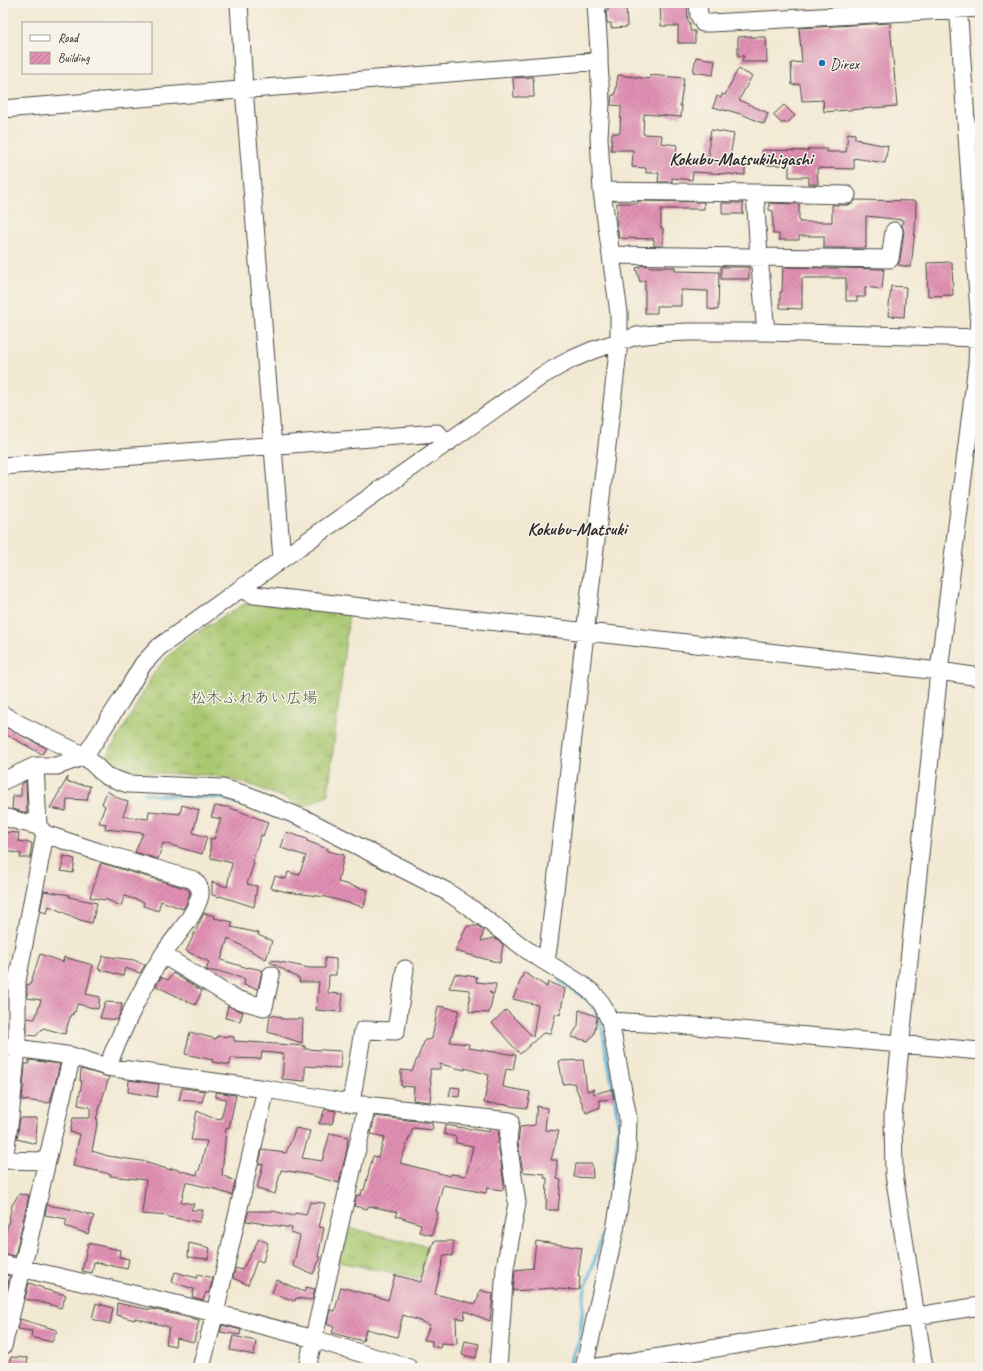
<svg xmlns="http://www.w3.org/2000/svg" width="983" height="1371" font-family="Caveat,'Klee One',sans-serif">
<defs>
<pattern id="grass-tufts" width="24" height="20" patternUnits="userSpaceOnUse"><rect width="24" height="20" fill="#a9c870"/><path d="M3 7l-1-3M5 7V3M7 7l1-3M15 17l-1-3M17 17v-4M19 17l1-3" fill="none" stroke="#8aa35c"/></pattern>
<pattern id="building-hatch" width="6" height="6" patternUnits="userSpaceOnUse"><rect width="6" height="6" fill="#e190b4"/><path d="M-1 1l2-2M0 6l6-6M5 7l2-2" fill="none" stroke="#b77693"/></pattern>
</defs>
<rect width="100%" height="100%" fill="#f7f3e8"/>
<filter id="ink" filterUnits="userSpaceOnUse"><feTurbulence type="fractalNoise" baseFrequency=".025" numOctaves="2"/><feDisplacementMap in="SourceGraphic" scale="8" xChannelSelector="R" yChannelSelector="G"/><feConvolveMatrix kernelMatrix="1 2 1 2 8 2 1 2 1" color-interpolation-filters="sRGB"/></filter>
<filter id="wash" filterUnits="userSpaceOnUse"><feTurbulence type="fractalNoise" baseFrequency=".012" numOctaves="4" result="noise"/><feDisplacementMap in="SourceGraphic" scale="16" xChannelSelector="R" yChannelSelector="G"/><feGaussianBlur stdDeviation="0.9" result="paint"/><feColorMatrix in="noise" values="0 0 0 0 0 0 0 0 0 0 0 0 0 0 0 0 0 1.4 0 .05"/><feComposite in="paint" operator="in"/></filter>
<g filter="url(#wash)">
<rect width="100%" height="100%" fill="#f2e9d3"/>
<path fill="url(#grass-tufts)" stroke="#6a7a4e" d="M248,602L349,613L328,795L305,806L246,783L210,775L127,772L108,763L106,755C119,738 129,719 139,700C146,688 152,674 161,664C184,637 218,620 248,602Z
M345,1227L427,1246L420,1278L338,1262Z"/>
<g fill="none" stroke-linecap="round" stroke-linejoin="round">
<path stroke="#5db3d9" stroke-width="3.5" d="M145,793L156,795L222,798L278,817L305,828
M559,980L588,1000L597,1013L602,1029L614,1093L619,1128L607,1222L585,1289L579,1342L571,1359L570,1368"/>
</g>
<g id="blocks">
<path fill="url(#building-hatch)" d="M608,3H626L627,27L611,28V23H607L606,11H608Z
M660,3H687L688,22H690V31H695V43H678V26H661Z
M890,23L897,106L824,112L823,100L802,101L800,84L792,85L791,63L802,62L799,28Z
M751,36V37H766L767,62H741L744,56H738V37Z
M696,57L715,60L713,75L693,72Z
M738,69L752,76L739,100L768,113L764,124L744,115L727,110V111L713,107L717,96L721,98L722,94L725,95Z
M618,75L650,79V75L684,78L680,106H682L681,117L644,114L643,134L662,135L661,143L677,145L676,157L706,161L709,160V141L711,130L734,134L729,162H745V175L693,172L692,180L672,178V182H658L659,173H646V168L632,167L633,150H611L612,133H620L621,106L611,105L612,95H615Z
M533,77L534,97H514L513,78Z
M784,105L795,116L786,124L784,122L782,124L773,115Z
M848,133L855,134V139L860,140V141L888,146L885,163L854,158V169L817,168L818,184H809V177H789V165H762V150L808,151V149H827V152H846Z
M856,200L916,201L915,231L911,267L898,265L900,260L904,232L902,225L903,220L866,216V248H824V236H799V240H779V234H773V211L769,210V203L799,204V222H832V205H847L852,204Z
M638,201L704,202V209H661V228H663V246H654V239L619,238L617,225V203H638Z
M722,203H743V214H722Z
M952,262L953,295L928,296L927,263Z
M644,265L649,266L650,267H675V271L719,272L718,310L708,309V291L681,290V306H657V313H645V280L640,282L636,268Z
M721,267H749V279H721Z
M783,267L884,269L882,289L865,287V297H857V301H846V278H802V309L780,308V292H782Z
M891,286L906,287L904,317L888,316Z
M3,726L46,748L42,754L3,733Z
M68,777L67,782L90,786L87,800L67,799L66,811L50,808Z
M26,781L27,813L12,809L13,796H21V784Z
M107,791L118,798L128,802L123,816L148,819L149,811L180,814L182,805L199,810L193,833L207,837L202,854L163,843L158,859L135,852L143,833L105,829L106,824L99,823L105,806L102,804Z
M215,806L228,807L268,822L263,836L261,835L252,862L254,863L247,884L257,886L254,907L220,896L219,897L212,895V882L227,887L232,863L211,858L210,838L214,839L221,819L211,817Z
M3,832L19,833L18,841L32,843L30,858H20L21,854L3,850Z
M286,832L307,839V841L328,849V851L344,855L338,882L368,890L364,907L326,897L287,892L271,888L275,876L286,879L288,872L299,875L306,856L281,848Z
M64,856L75,859L73,873L61,871Z
M101,863L188,889L190,893L187,902L183,909L161,901L158,911L143,906L144,902L124,896L121,906L105,899L104,900L90,897Z
M44,891L70,895L69,897L97,903L92,923L80,920L49,906L47,913L40,911Z
M204,913L215,916L214,918L233,922L231,927L259,933L258,935L272,941L266,959L228,938L227,941L221,960L248,968V967L262,970L258,989L244,985L245,979L218,971V972L206,970L209,962L186,951Z
M467,926H478L484,930L481,941L494,938L503,944L500,963L455,951Z
M40,954L63,962L64,957L93,965L86,994L100,997L98,1009L77,1004L75,1012H73V1015L71,1014L65,1034L43,1028L36,1036L27,1035V1018L35,1019L41,1000L27,998V984L30,985Z
M103,956L134,960L145,965L140,973L125,968L123,976L98,969Z
M325,958L336,959V975H329L328,993L343,994L341,1012L316,1010L319,982H299L300,979L270,962L271,960L309,968H325Z
M524,972L547,987L548,982L565,989L560,1015L556,1013L550,1034L543,1033L520,1054L492,1023L506,1010L533,1037L538,1005L513,999Z
M173,973L202,991L195,1005L156,986L161,977L168,980Z
M455,974L477,977L476,982L496,984L494,994L489,992L493,996L489,1013L469,1012L470,990L449,988Z
M105,1002L122,1003L121,1011L117,1020L100,1018Z
M228,1006L243,1012L240,1021L225,1018Z
M438,1006L459,1010L450,1042L469,1044L468,1048L516,1055L513,1070L506,1069L503,1087L530,1092L527,1108L510,1106V1105L484,1103L489,1075L465,1068V1070L440,1064V1069H430L431,1092L430,1102L413,1100L414,1087L401,1086V1070L412,1071L425,1040L432,1039Z
M579,1010L596,1016L597,1018L594,1034L588,1041L571,1037L578,1026Z
M270,1015L281,1017V1019H303L302,1043L268,1032Z
M190,1032L216,1039L217,1036L234,1037V1041L305,1046V1049L341,1051L340,1068L305,1066V1081L282,1079L284,1054L262,1052L261,1059L231,1058L230,1065L212,1062L213,1060L185,1054Z
M29,1060L60,1064L50,1103L22,1100L25,1064H29Z
M583,1060L587,1091L594,1089V1094L612,1089L614,1099L600,1100V1107L586,1113L574,1083L563,1084L559,1061Z
M81,1069L109,1077L96,1119H98L92,1151L108,1156L148,1162L147,1163L171,1170V1168L197,1175L198,1171H199L207,1141L191,1140L197,1111L210,1117L221,1119L226,1099L216,1097V1092L236,1095L229,1128H226L222,1175L235,1181L232,1195L218,1191V1190L186,1182L181,1202L194,1204L191,1210H203L200,1222L168,1217V1216L142,1214L146,1180L110,1176L111,1174L73,1166L80,1134L70,1132L73,1118H90V1107L78,1105L82,1081H80Z
M129,1080L159,1084L157,1097L128,1092Z
M451,1087L460,1088L459,1097L449,1096Z
M182,1088L205,1091L202,1102L179,1100Z
M537,1106L547,1108L545,1130L559,1131L551,1160H557V1179L561,1180L558,1210H546L547,1178H544L545,1174L523,1172L518,1143L520,1127L535,1125Z
M325,1109L336,1111L332,1124H319Z
M375,1116L432,1123L433,1130L413,1128L400,1163L450,1176L451,1174L466,1176L473,1146L456,1143V1137L444,1134L445,1125L489,1132V1129L499,1130L498,1144L504,1184L503,1190L487,1188L486,1193L443,1185L436,1211L438,1212L432,1235L419,1232L421,1224L396,1216L397,1212L369,1206L367,1209L354,1206L357,1195H361L362,1190H364L373,1156L378,1157L385,1137L371,1134Z
M20,1118H37L36,1144L17,1139Z
M296,1128L310,1131L302,1158L322,1161L330,1133L348,1137L347,1149L339,1183L306,1174L281,1170L275,1194L257,1189L263,1164H259L262,1150L286,1153Z
M576,1164H592L593,1178L574,1177Z
M19,1194L29,1195L15,1256L3,1254V1238H5L12,1205Z
M310,1202L325,1203L319,1227L324,1228L318,1257H321L313,1274L293,1266L300,1236L291,1233L292,1228L246,1221L249,1211H273L294,1216L295,1213L306,1215Z
M47,1205L71,1209L94,1216L88,1234L65,1226L67,1219L45,1215Z
M259,1239L268,1243L263,1262L257,1260L248,1285L233,1278L235,1268L242,1270Z
M434,1241H454L452,1256L444,1255L435,1294L476,1304L480,1290L493,1294L490,1321L465,1311L464,1319L456,1318L457,1344L441,1343L440,1348L432,1346V1341L424,1340L430,1325L403,1315L397,1337L366,1329L363,1341L332,1333L334,1327L327,1324L330,1310L335,1311L341,1287L388,1300L395,1275L421,1282Z
M536,1241L582,1248L578,1276H580L579,1290L554,1289V1288L513,1291L515,1270L533,1268Z
M88,1243L120,1250L119,1257L129,1259L127,1269L94,1262L92,1273L82,1271Z
M189,1243L210,1248L208,1259L188,1257Z
M175,1272L197,1278L198,1274L213,1278L209,1293L206,1292L203,1300L192,1297L194,1289L172,1282Z
M3,1274L10,1276L5,1299H3Z
M277,1280L304,1292L306,1287L315,1289L312,1300L296,1298L295,1301L272,1293Z
M29,1283L43,1288V1289L66,1295L61,1308L40,1302L25,1299Z
M96,1303L113,1308L110,1324L92,1319Z
M117,1303L151,1310L152,1309L199,1320L194,1342L176,1338L175,1346L166,1344L169,1327L135,1318V1320L116,1315Z
M20,1319L57,1330L52,1342L31,1337L32,1331L18,1329Z
M222,1325L241,1330L240,1335L220,1332Z
M233,1336L256,1341L254,1355L230,1350Z
M465,1341L479,1344L476,1358L462,1355Z
M11,1357L28,1358L26,1368H8Z"/>
</g>
</g>
<g filter="url(#ink)">
<use href="#blocks" fill-opacity="0" stroke="#494844" stroke-width="1"/>
<g fill="none" stroke-linecap="round" stroke-linejoin="round">
<g stroke="#494844" stroke-width="19">
<path id="minor" d="M239,3L244,89L282,559
M698,3L699,15L703,23H711L980,8
M3,109L599,61
M602,191L755,193L759,256L766,332
M755,193L847,195
M611,255L890,259L894,231
M3,466L437,433L448,443
M240,589L254,595L939,671L980,677
M3,715L19,724L85,756L106,776L128,784L222,788L247,795L305,819L446,891L468,906L531,953L580,983L593,993L602,1004L610,1021L628,1118L627,1156L615,1230L584,1368
M35,766L38,826
M3,781L35,766H57L85,756L122,699L143,664L159,647L282,559L543,375L570,360L593,350L637,336L664,333L689,332H766L980,338
M3,817L38,826L45,834L99,852L194,880C199,886 202,890 199,899C192,920 175,936 163,955C140,990 123,1029 107,1067
M163,955L235,999L264,1007L271,975
M546,961L549,942L619,343V313L602,191L599,137L601,103L599,61V52L596,3
M610,1021L695,1026L980,1051
M3,1046L72,1056L107,1067L266,1089L355,1104L510,1121L508,1143L517,1203L505,1268L498,1368
M351,1103L363,1030L396,1031L405,969
M3,1160L46,1161
M4,1160L10,1118L17,1048V981L45,834
M3,1264L215,1313L314,1339L409,1368
M3,1346C28,1250 48,1152 72,1056
M201,1368L215,1313L266,1089
M307,1368L367,1105
M591,1368L980,1306
M924,1368L894,1174L893,1116L939,671L977,364L979,312L958,3"/>
</g>
<use href="#minor" stroke="#fff" stroke-width="17"/>
</g>
</g>
<circle fill="#1f6fb2" stroke="#f7f3e8" stroke-width="1.5" cx="822" cy="63" r="4"/>
<g text-anchor="middle" stroke-width="3" stroke-linejoin="round" paint-order="stroke">
<g font-size="16" fill="#2b2b2b" stroke="#f7f3e8" text-anchor="start">
<text x="830" y="69">Direx</text>
</g>
<g font-size="16" fill="#515a40" stroke="#f7f3e8">
<text x="254" y="703">松木ふれあい広場</text>
</g>
<g font-size="18" font-weight="bold" fill="#2b2b2b" stroke="#f7f3e8">
<text x="741" y="165">Kokubu-Matsukihigashi</text>
<text x="577" y="535">Kokubu-Matsuki</text>
</g>
</g>
<rect width="983" height="1371" fill="none" stroke="#f7f3e8" stroke-width="16"/>
<rect x="22" y="22" width="130" height="52" fill="#f7f3e8" stroke="#a5a39c"/>
<rect x="30" y="35" width="20" height="6" fill="#ffffff" stroke="#a5a39c"/>
<text x="58" y="42" font-size="12" fill="#2b2b2b">Road</text>
<rect x="30" y="52" width="20" height="12" fill="url(#building-hatch)" stroke="#a5a39c"/>
<text x="58" y="62" font-size="12" fill="#2b2b2b">Building</text>
</svg>
